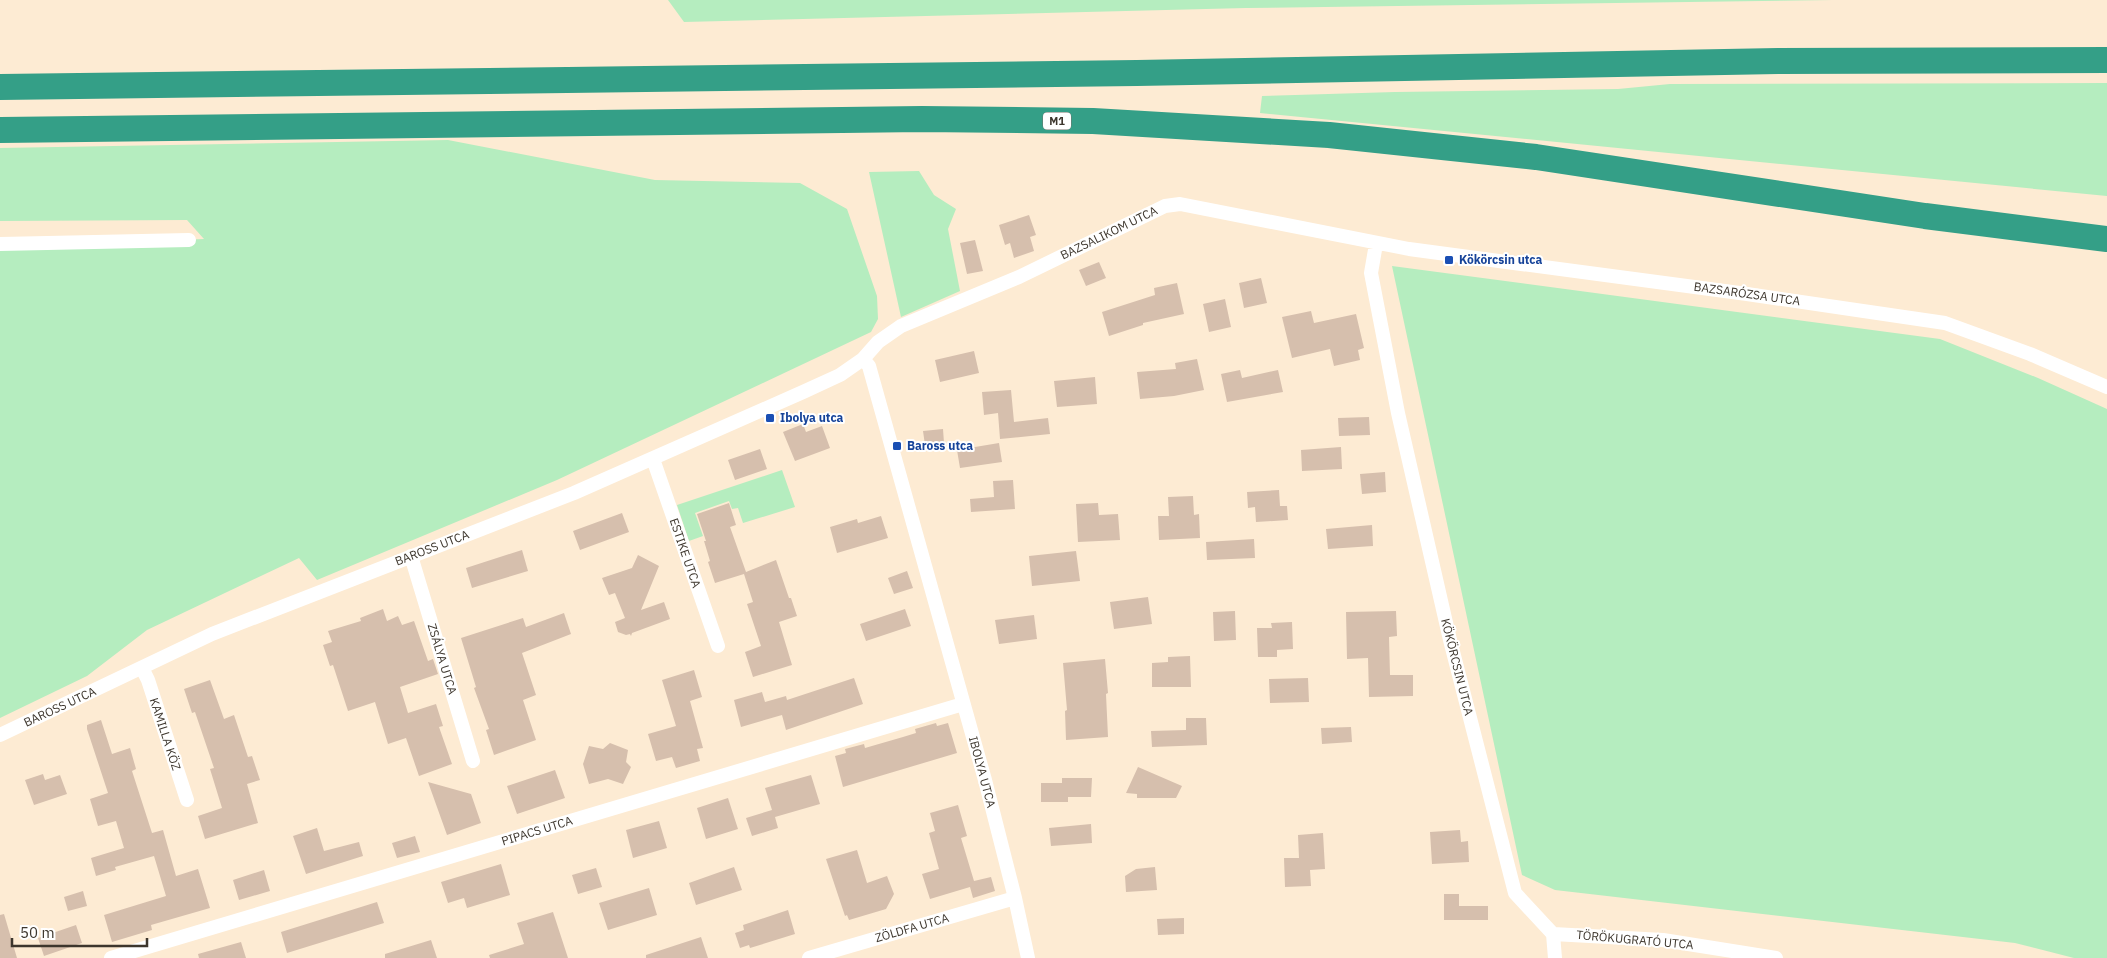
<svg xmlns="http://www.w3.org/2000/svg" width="2107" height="958" font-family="'IBM Plex Sans',sans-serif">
<rect width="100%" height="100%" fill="#fdebd3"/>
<path fill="#b5edbf" d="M668,0H1833L1246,8L684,22Z
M2107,83V196L1260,113L1262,96L1395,92L1618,89L1670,84Z
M448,140L655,180L800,183L847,209L877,296L878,319L871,332L557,480L317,580L299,558L147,630L87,676L0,718V247L204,239L187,220L0,221V148Z
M919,171L934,195L956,209L948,229L960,291L901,317L869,172Z
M1392,266L1940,339L2038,378L2107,409V958H2074L2015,943L1555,890L1522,875Z
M782,470L795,507L743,523L738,508L732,509L729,501L695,513L703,536L689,541L677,505Z"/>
<path fill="#d6bfad" d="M1029,215L1036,235L1030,237L1034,251L1014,258L1010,243L1005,245L999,225Z
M975,240L983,271L967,274L960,243Z
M1099,262L1106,278L1086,286L1079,270Z
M1261,278L1267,303L1244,308L1239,283Z
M1177,283L1184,314L1143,323V325L1109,336L1102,312L1155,295L1154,288Z
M1225,299L1231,327L1209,332L1203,304Z
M1311,311L1314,323L1356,314L1364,348L1358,350L1360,360L1334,366L1330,349L1292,358L1282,317Z
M974,351L979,373L940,382L935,360Z
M1197,359L1204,390L1174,396L1140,399L1137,372L1176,369L1175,363Z
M1240,370L1242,378L1278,370L1283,392L1227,402L1221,374Z
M1095,377L1097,404L1057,407L1054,381Z
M1011,390L1014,422L1048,418L1050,434L1000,439L998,413L984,415L982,392Z
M1369,417L1370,435L1339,436L1338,418Z
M803,424L806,432L822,426L830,448L795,461L783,432Z
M943,429L944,443L925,445L923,431Z
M999,443L1002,462L960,468L957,450Z
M1341,447L1342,469L1302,471L1301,450Z
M760,449L767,469L735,480L728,460Z
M1385,472L1386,492L1362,494L1360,474Z
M1013,480L1015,509L971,512L970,499L994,497L993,481Z
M1279,490L1280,506H1287L1288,520L1256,522L1255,507L1248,508L1247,492Z
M1193,496L1194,515L1199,514L1200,538L1159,540L1158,516H1169L1168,497Z
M729,503L736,525L730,527L746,572L776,560L789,598H791L797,616L779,622L792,665L753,677L745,652L761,646L747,604L753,602L744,574L715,583L708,562L710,561L704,541H706L697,514Z
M1098,503L1099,515L1118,514L1120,540L1078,542L1076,504Z
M622,513L629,532L580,550L573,531Z
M881,516L888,538L837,553L830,527L857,519L858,523Z
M1372,525L1373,546L1328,549L1326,529Z
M1254,539L1255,558L1207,560L1206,542Z
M522,550L528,571L472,588L466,568Z
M1076,551L1080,581L1032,586L1029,556Z
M638,555L659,566L641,610L664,602L670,619L632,633L631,636L630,634L626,635L618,632L615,622L625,618L615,593L609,595L602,578L632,568Z
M907,571L913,588L894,594L888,578Z
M1148,597L1152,624L1114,629L1110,602Z
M383,609L387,621L398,616L402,625L414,621L428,661L433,659L438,674L400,687L408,713L436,704L443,726L439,727L452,764L419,776L406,738L388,744L375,702L348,711L333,665L330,666L323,645L332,642L328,631L361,621L360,618Z
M905,609L911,626L866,641L860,624Z
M1235,611L1236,640L1214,641L1213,612Z
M1396,611L1397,636L1389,637L1390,675H1413V696L1369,697L1368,658L1347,659L1346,612Z
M564,613L571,634L522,653L536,695L523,700L536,740L494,755L486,730L489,729L474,688L476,687L461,638L523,618L526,627Z
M1034,615L1037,639L999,644L995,620Z
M1292,622L1293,649L1277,650V657H1258L1257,628H1272L1271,623Z
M1190,656L1191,687H1152V663L1168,662V657Z
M1105,659L1108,693L1106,694L1108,737L1066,740L1065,711L1067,710L1063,663Z
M694,670L702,697L690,701L703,748L697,749L700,761L676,768L672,757L656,761L648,734L676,726L662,680Z
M854,678L863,704L786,730L782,715L741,727L734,700L762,692L765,702L786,696L787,700Z
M1308,678L1309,702L1270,703L1269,679Z
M210,680L224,719L234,715L248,757L252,756L260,780L247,784L258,823L205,839L198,816L222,808L210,769L214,768L195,712L192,713L184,689Z
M1186,718H1206L1207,745L1152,747L1151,731L1186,730Z
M101,720L112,754L130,748L136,769L132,771L152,833L163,830L176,876L198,869L210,908L151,925L152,930L112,942L104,915L166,896L154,856L115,867L116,870L96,876L91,858L124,848L116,821L98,826L90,799L108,793L87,729V725Z
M936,723L937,726L948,723L957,753L843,787L835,756L846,753L845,749L864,744L865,748L903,737L916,733L915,729Z
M1351,727L1352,742L1322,744L1321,728Z
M610,743L628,750L626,762L631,767L623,784L608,779L589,784L583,764L589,746L603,749Z
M1138,767L1182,786L1176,798H1137V794L1126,793Z
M555,770L565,798L517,814L507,786Z
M43,774L45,780L60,775L67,794L34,805L25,780Z
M811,775L820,804L775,817L778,828L752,836L746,818L772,810L765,788Z
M1062,778H1092L1091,797H1068V802H1041V783H1062Z
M428,782L471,794L481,823L447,835Z
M728,798L738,829L706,839L697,808Z
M958,805L967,836L961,838L974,881L991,877L995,891L973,898L970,887L930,899L922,874L939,869L929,833L935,831L930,813Z
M659,821L667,848L633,858L626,830Z
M1091,824L1092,843L1051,846L1049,828Z
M317,828L324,851L359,842L363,856L306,874L293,836Z
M1460,830L1461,842L1468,841L1469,862L1432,864L1430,832Z
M1323,833L1325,869L1310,870L1311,886L1285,887L1284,858H1299L1298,835Z
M415,836L420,852L397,858L392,843Z
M857,850L867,883L887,876L894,894L886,909L849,920L847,915L845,916L826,859Z
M501,864L510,895L467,908L464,898L448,903L441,882Z
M734,867L742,890L696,905L689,883Z
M1155,867L1157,890L1126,892L1125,876L1136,869Z
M596,868L602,887L578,894L572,875Z
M264,870L270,891L239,900L233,880Z
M649,888L657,915L608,930L599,903Z
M83,891L87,906L68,911L64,897Z
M1444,894H1459V906H1488V920H1444Z
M377,902L384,923L287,953L281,932Z
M788,910L795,934L750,948L749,945L740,948L735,933L744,930L743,925Z
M553,912L568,958H490L489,955L524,944L517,923Z
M4,914L17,958H0V915Z
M1184,918V934L1158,935L1157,919Z
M76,925L82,943L44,956L38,938Z
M701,937L708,958H646V955Z
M431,940L437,958H385V954Z
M241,942L246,958H199L198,954Z"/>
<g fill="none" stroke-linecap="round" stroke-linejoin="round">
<path stroke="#fff" stroke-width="14" d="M0,244L189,240
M1376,244L1371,273L1398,413L1450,640L1515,893L1553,934L1555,958
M863,359L869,366L985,780L1015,898L1028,958
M653,459L718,646
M411,556L473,761
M142,668L148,680L187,800
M0,735L212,634L574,493L803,392L840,375L863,359L878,342L901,326L1019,277L1165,206L1180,204L1409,249L1747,294L1945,323L2030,354L2107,387
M1553,934L1663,940L1776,958
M111,958L963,704
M809,958L1015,898"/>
<path stroke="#349f87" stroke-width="26" d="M0,87L1137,73L1778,61L2107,60
M0,130L922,119L1093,121L1329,135L1536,157L1925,216L2107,239"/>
</g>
<g fill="#1a4fb4" stroke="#fff" stroke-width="2">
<rect x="1444" y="255" width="10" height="10" rx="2.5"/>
<rect x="765" y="413" width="10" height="10" rx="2.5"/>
<rect x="892" y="441" width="10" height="10" rx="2.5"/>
</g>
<g text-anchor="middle" stroke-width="4" stroke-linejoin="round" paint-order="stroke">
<rect fill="#fff" stroke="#77726c" stroke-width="1" x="1043" y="112.5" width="28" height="17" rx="4"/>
<g font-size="11" font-weight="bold" fill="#3d362d">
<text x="1057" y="125">M1</text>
</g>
<g font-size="12" fill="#3d362d" stroke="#fff">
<text transform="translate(1109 233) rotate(-26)" y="4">BAZSALIKOM UTCA</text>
<text transform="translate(1747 294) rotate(8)" y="4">BAZSARÓZSA UTCA</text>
<text transform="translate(432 548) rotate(-21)" y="4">BAROSS UTCA</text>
<text transform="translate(685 553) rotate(71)" y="4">ESTIKE UTCA</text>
<text transform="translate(442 659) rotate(73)" y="4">ZSÁLYA UTCA</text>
<text transform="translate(1457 667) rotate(76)" y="4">KÖKÖRCSIN UTCA</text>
<text transform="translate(60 707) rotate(-25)" y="4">BAROSS UTCA</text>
<text transform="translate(165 734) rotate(72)" y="4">KAMILLA KÖZ</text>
<text transform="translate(982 772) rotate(75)" y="4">IBOLYA UTCA</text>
<text transform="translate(537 831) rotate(-17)" y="4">PIPACS UTCA</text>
<text transform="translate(912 928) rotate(-16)" y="4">ZÖLDFA UTCA</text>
<text transform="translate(1635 940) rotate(5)" y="4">TÖRÖKUGRATÓ UTCA</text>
</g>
<g font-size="12" font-weight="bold" fill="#164399" stroke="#fff" text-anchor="start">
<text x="1459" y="264">Kökörcsin utca</text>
<text x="780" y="422">Ibolya utca</text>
<text x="907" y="450">Baross utca</text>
</g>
</g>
<path d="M12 938v8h135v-8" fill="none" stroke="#3d362d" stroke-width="2.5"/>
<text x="20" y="938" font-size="15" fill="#3d362d" stroke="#ffffff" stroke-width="4" paint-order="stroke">50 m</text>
</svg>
